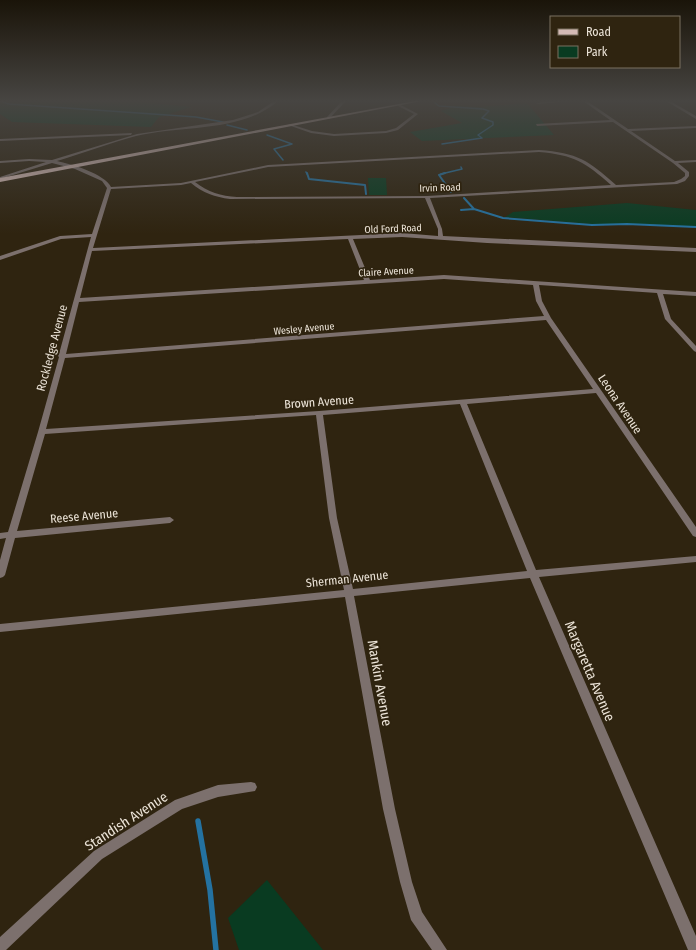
<svg xmlns="http://www.w3.org/2000/svg" width="696" height="950" font-family="'Fira Sans Condensed',sans-serif">
<rect width="100%" height="100%" fill="#2f2410"/>
<path fill="#093b21" d="M0,101H139L141,102L191,107L159,117L151,127L12,122L0,114Z
M527,103L554,135L422,141L410,132L462,123L441,111L456,106L480,107Z
M368,178H386L387,195H369Z
M627,203L696,210V227L639,224H591L505,217L513,212Z
M267,880L323,950H239L228,918Z"/>
<g fill="none" stroke-linecap="round" stroke-linejoin="round">
<path stroke="#2472a1" stroke-width="1.5" d="M0,101L9,104L196,117L223,122
M434,102L439,106L483,109L489,111L482,118L493,122V125L478,135L482,138L442,144
M227,125L247,130
M267,135L292,144L274,149L283,160
M306,172L307,174
M441,174L462,169L461,167"/>
<path stroke="#2472a1" stroke-width="2" d="M307,173L309,179L365,185L366,194
M445,173L439,175L451,192
M464,198L474,209L503,218L592,225L627,224L696,227
M461,210L474,209"/>
<path stroke="#2472a1" stroke-width="5.5" d="M198,821L210,890L216,950"/>
<path fill="#7c706d" fill-rule="evenodd" d="M274,101H278C241,133 182,125 136,136C110,143 83,153 57,161C71,164 105,174 111,187L181,183L268,165L539,150C578,153 588,160 616,185L674,182L681,179L685,176V173L673,163L613,122L537,126L536,124L610,120L583,101H587L628,129L696,126V128L631,131L675,161L696,160V162L678,163L689,172V176L685,181L677,184L430,198L442,229L443,236L696,248V252L487,243L402,237L353,239L370,280L444,275L696,292V296L663,294L671,319L696,346V352L694,351L665,319L657,293L539,285L542,301L551,318L696,527V537L693,536L596,393L467,404L536,570L696,556V562L539,577L696,936V950H688L530,578L354,596L395,809L412,882L422,912L447,950H432L411,920L400,882L383,809L345,597L0,632V624L344,590L329,518L316,415L45,434L17,531L170,517L174,520L170,523L15,538L5,575L3,577L0,578V560L6,538L0,539V533L8,532L38,432L59,357L58,356L59,354L91,237L61,239L0,260V256L60,236L92,234L107,188L102,181L75,169L52,163L0,179V177L46,162L29,161L0,163V161L29,159L52,160L137,134L233,120L258,112ZM539,152C574,155 585,162 611,185L427,196L237,197C221,196 208,192 195,182L268,167ZM191,183C203,193 215,197 230,199L425,198L438,229V236L402,233L93,248L111,189L181,185ZM348,239L364,280L80,298L92,251ZM444,279L533,285L536,301L544,316L66,354L79,302ZM546,320L593,389L319,411L46,429L65,358ZM460,404L527,571L353,589L337,518L323,415Z
M342,101H346L329,119H327V117Z
M557,101H570L538,104L536,103Z
M666,101H670L696,116V119Z
M399,104L418,114L398,130L386,133L334,136L311,133L288,125L290,124L312,131L334,134L386,131L396,128L414,114L398,106Z
M132,133L131,135L0,141V139Z
M251,782L255,783L257,787L255,791L218,797L182,809L102,859L6,950H0V937L94,851L175,800L218,785Z"/>
<path fill="#d4bab5" fill-rule="evenodd" d="M415,101H422L0,182V178Z"/>
</g>
<linearGradient id="sky" x2="0" y2="1"><stop stop-color="#1a1409"/><stop offset="0.43" stop-color="#474542"/><stop offset="1" stop-color="#474542" stop-opacity="0"/></linearGradient>
<rect width="696" height="234" fill="url(#sky)"/>
<g text-anchor="middle" stroke-width="3.5" stroke-linejoin="round" paint-order="stroke">
<g font-size="10" fill="#ece4d8" stroke="#2f2410">
<text transform="translate(440 187) rotate(-2)" y="4">Irvin Road</text>
<text transform="translate(393 228) rotate(-2)" y="4">Old Ford Road</text>
<text transform="translate(386 271) rotate(-3)" y="4">Claire Avenue</text>
<text transform="translate(304 328) rotate(-5)" y="4">Wesley Avenue</text>
</g>
<g font-size="12" fill="#ece4d8" stroke="#2f2410">
<text transform="translate(52 348) rotate(-75)" y="4">Rockledge Avenue</text>
<text transform="translate(319 402) rotate(-4)" y="4">Brown Avenue</text>
<text transform="translate(620 404) rotate(56)" y="4">Leona Avenue</text>
<text transform="translate(84 516) rotate(-5)" y="4">Reese Avenue</text>
<text transform="translate(347 579) rotate(-6)" y="4">Sherman Avenue</text>
</g>
<g font-size="14" fill="#ece4d8" stroke="#2f2410">
<text transform="translate(590 671) rotate(67)" y="5">Margaretta Avenue</text>
<text transform="translate(380 683) rotate(80)" y="5">Mankin Avenue</text>
<text transform="translate(126 821) rotate(-33)" y="5">Standish Avenue</text>
</g>
</g>
<rect x="550" y="16" width="130" height="52" fill="#2f2410" stroke="#7b7160"/>
<rect x="558" y="29" width="20" height="6" fill="#d4bab5" stroke="#7b7160"/>
<text x="586" y="36" font-size="12" fill="#ece4d8">Road</text>
<rect x="558" y="46" width="20" height="12" fill="#093b21" stroke="#7b7160"/>
<text x="586" y="56" font-size="12" fill="#ece4d8">Park</text>
</svg>
